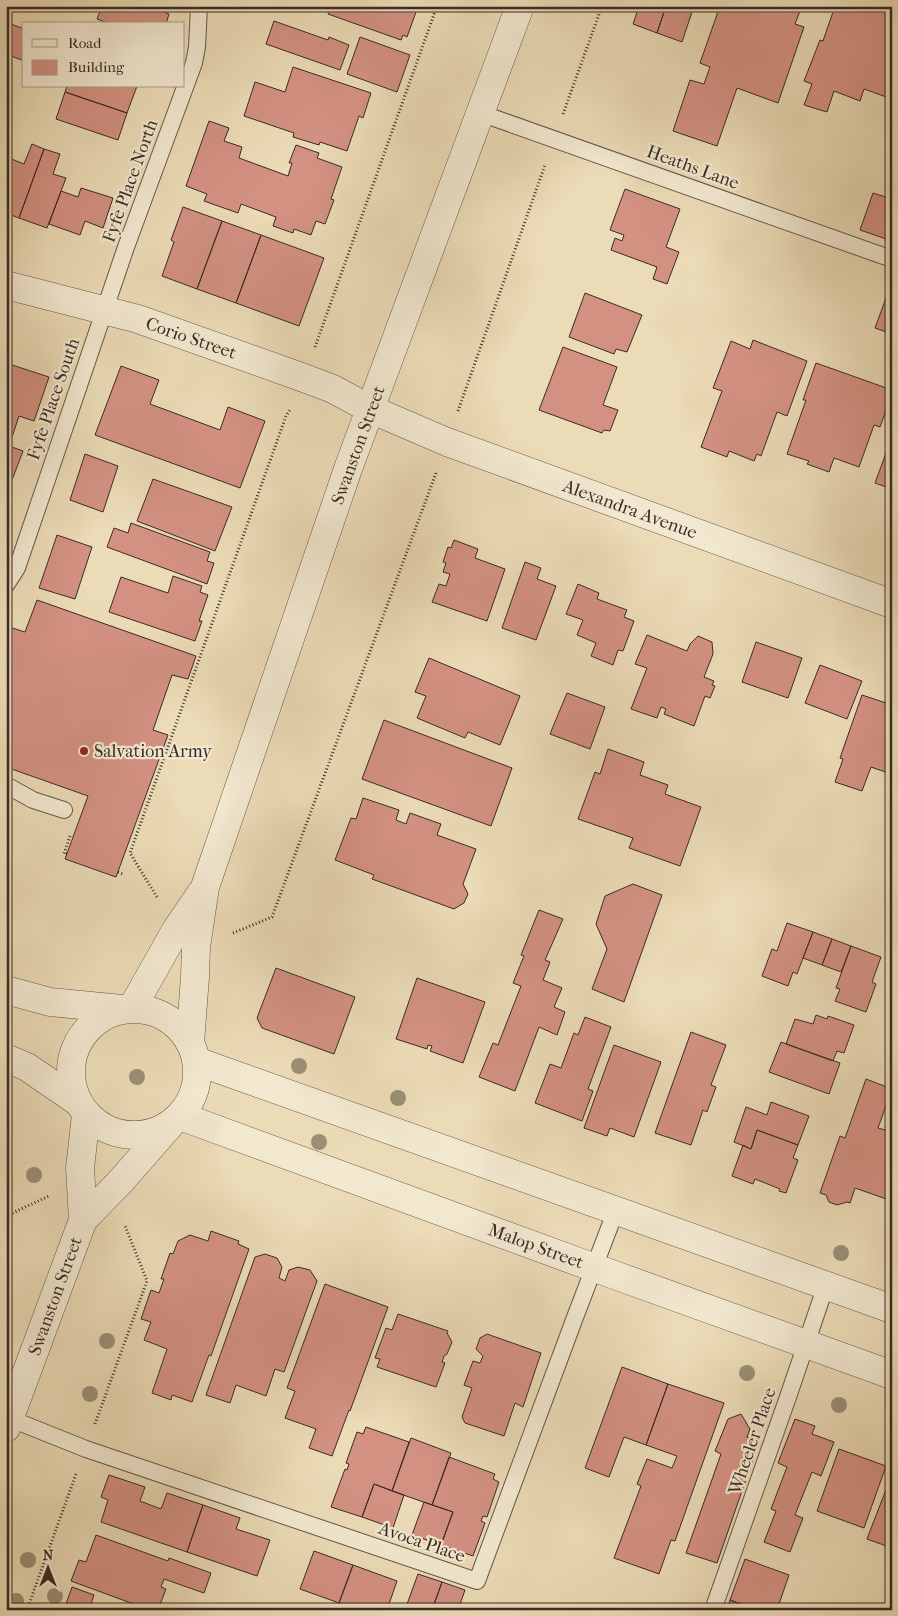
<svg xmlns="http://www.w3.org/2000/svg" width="898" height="1616" font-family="'IM FELL French Canon',serif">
<rect width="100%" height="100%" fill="#ebdbb6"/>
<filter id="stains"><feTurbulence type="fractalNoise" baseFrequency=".004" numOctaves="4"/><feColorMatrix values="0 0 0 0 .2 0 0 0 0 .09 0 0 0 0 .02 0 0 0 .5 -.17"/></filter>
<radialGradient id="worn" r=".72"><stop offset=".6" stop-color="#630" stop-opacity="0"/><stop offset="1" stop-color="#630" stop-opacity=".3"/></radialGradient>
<path fill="#d39182" stroke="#3a2b26" d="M102,6H146L169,14L166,24H110L97,19Z
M331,6H414L412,10L416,12L407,37L403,35L401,40L328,14Z
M639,6H666L657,33L633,24Z
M666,6H694L682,42L657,33Z
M720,6H802L795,24L804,27L778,103L737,88L717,146L673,131L690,80L704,84L710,67L700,63Z
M835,6H892V99L864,89L860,101L834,91L827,112L804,105L812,84L804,81L820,40L823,41Z
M274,21L328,40L329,37L349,45L340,70L266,44Z
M6,22L24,29V61L6,54Z
M360,37L410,55L397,92L347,74Z
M293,67L371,93L363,118L359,116L347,151L320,142L319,145L293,137L294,133L244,116L255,82L285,92Z
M67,86H137L127,113L65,92Z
M65,92L127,113L118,140L56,119Z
M209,121L229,128L224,141L242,147L239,158L288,176L292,163H289L296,145L319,153L317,158L342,167L331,199L334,200L325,224L316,221L311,235L294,229L293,233L273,226L276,217L241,204L238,213L204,201L207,194L186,186Z
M32,144L44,149L19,218L6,213V166L9,158L24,164Z
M44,149L60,154L53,174L66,178L47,228L19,218Z
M81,188L113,198L103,228L85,221L80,235L49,224L61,191L78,197Z
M625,189L680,209L666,247L679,252L667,284L653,279L657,267L611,250L615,238L622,241L624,235L610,230Z
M873,193L892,199V241L860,230Z
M183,207L222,221L197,289L162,276L174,242L171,240Z
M222,221L261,235L236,303L197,289Z
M261,235L324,258L299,326L236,303Z
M890,287L892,288V334L875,328Z
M585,293L642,315L627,352L616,349L614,354L569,337Z
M753,340L807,361L787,416L777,412L761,456L757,454L754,461L729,451L727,457L701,447L722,391L713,388L731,341L750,349Z
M563,347L617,367L603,405L618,410L610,431L604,430L602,433L539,410Z
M6,363L49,377L34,421L19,416L9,446L23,451L6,496Z
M816,363L892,390V394L880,427L874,425L859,467L834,458L829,472L807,464L809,461L787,454L806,400H803Z
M121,366L159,380L150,404L220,430L228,407L265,421L240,488L95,435Z
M892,437V489L875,483Z
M85,454L118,466L103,512L70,500Z
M153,479L232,507L215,551L137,521Z
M131,523L210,552L207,561L214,563L207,584L107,547L114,528L128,533Z
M57,535L92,547L75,599L39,588Z
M454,540L478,549L475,558L505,569L487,621L432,602L439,584L446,586L450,574L443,572L446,563L443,562L448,547L451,548Z
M525,562L541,568L537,579L556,586L536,640L502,628Z
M173,576L202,586L200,592L208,595L199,621H202L195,641L109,612L121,577L168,593Z
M578,584L599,593L597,599L627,610L624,617L634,621L623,651L618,650L613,665L591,656L596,643L577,635L583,620L566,614Z
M37,600L196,656L188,679L172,675L153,730L168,735L116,877L65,859L88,796L6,767V626L25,632Z
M647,635L687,651L690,644L698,636L712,642L713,654L704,677L714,681L712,685L715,686L710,698L705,696L694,726L664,714L666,709L661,707L657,718L631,709L647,668L635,664Z
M756,642L802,658L788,698L742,682Z
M429,658L520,696L500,745L468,732L465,738L417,718L426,696L415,692Z
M820,665L862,681L847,719L805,703Z
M567,693L605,707L590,749L550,734Z
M862,695L892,705V772L891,774L871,767L862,791L835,782L843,759L840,758Z
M384,720L512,768L491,826L362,779Z
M608,749L644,762L640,775L668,785L665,794L701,807L680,866L629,848L633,838L578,819L595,772L600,774Z
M363,798L399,810L396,820L406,824L410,813L441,824L437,835L476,849L463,884L468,894L464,903L454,909L372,879L374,875L335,860L351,818L356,819Z
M633,884L662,895L624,1002L592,989L607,949L596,924L605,896Z
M539,910L563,919L545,960L550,962L543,980L562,988L554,1007L565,1012L557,1035L539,1027L515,1091L479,1077L493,1043L498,1045L521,986L513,983L524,956L521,955Z
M787,923L813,932L797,974L793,972L788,986L762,976L772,949L777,951Z
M813,932L832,939L822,965L803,958Z
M832,939L851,946L841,972L822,965Z
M851,946L881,957L872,982L876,984L866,1012L835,1001L840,989L836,988Z
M276,968L355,997L334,1054L262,1028L257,1018Z
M417,978L485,1002L463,1063L430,1051L432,1046L428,1045L427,1049L396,1039Z
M816,1015L827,1019L828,1016L854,1025L844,1053L837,1051L833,1061L786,1044L795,1019L813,1024Z
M585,1017L611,1027L588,1089L593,1091L582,1121L535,1103L550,1064L561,1068L574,1033L578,1035Z
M691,1032L726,1045L711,1085L716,1087L707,1112L703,1110L691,1145L655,1133Z
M781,1042L840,1063L829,1094L769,1072Z
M614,1045L661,1062L634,1137L610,1128L607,1136L584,1128Z
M866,1079L892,1089L878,1128L892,1132V1201L855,1188L850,1203L847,1202L837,1205L829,1202L826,1195L820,1193L840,1136L845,1138Z
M771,1102L809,1116L798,1145L757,1130L751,1149L734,1142L746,1107L767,1115Z
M757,1130L798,1145L793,1158L798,1160L786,1193L779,1191L780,1189L755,1179L753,1184L732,1176L743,1145L751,1149Z
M211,1231L239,1241L238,1244L249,1249L211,1356L209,1355L192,1402L172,1395L171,1400L152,1393L167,1349L144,1340L151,1322L141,1319L151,1290L159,1293L164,1279H161L170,1253L173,1254L178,1241L190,1235L208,1241Z
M265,1254L277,1258L282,1267L279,1278L285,1281L289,1270L298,1267L310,1270L317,1281L284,1372L275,1369L266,1396L236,1385L230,1403L206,1395L255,1257Z
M325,1284L388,1307L350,1411L349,1410L332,1456L309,1448L316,1429L285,1418L295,1391L287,1388Z
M398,1314L448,1331L447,1333L452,1342L447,1354L444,1356L442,1362L445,1363L436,1387L377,1367L380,1359L375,1358L386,1328L392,1330Z
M487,1334L541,1353L523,1407L515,1403L504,1436L465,1423L462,1417L472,1388L464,1385L473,1361L480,1363L483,1356L476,1349L480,1338Z
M622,1367L668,1384L646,1445L624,1437L609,1477L585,1468Z
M668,1384L724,1403L675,1541L671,1540L659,1574L614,1558L641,1486L637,1484L647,1459L672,1468L677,1456L646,1445Z
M741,1414L750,1429L747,1437L759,1442L717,1563L686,1553L721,1454L715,1451L728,1419Z
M795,1419L815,1426L812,1434L834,1442L821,1476L812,1472L795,1515L803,1518L790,1552L764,1542L776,1511L771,1509L787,1467L778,1463Z
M366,1427L409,1442L392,1491L374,1484L362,1517L331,1507L345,1469L347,1470L349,1464L346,1463L357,1432L363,1434Z
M411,1438L451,1453L432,1505L392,1491Z
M839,1449L886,1466L864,1528L817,1511Z
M449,1457L495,1474L493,1479L499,1482L487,1517L483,1516L481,1521L485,1523L473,1556L441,1545L453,1512L432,1505Z
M892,1474V1548L867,1539Z
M109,1475L145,1487L140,1501L161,1509L167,1493L203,1505L187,1552L101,1522L108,1500L101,1497Z
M374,1484L404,1495L393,1528L362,1517Z
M424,1502L453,1512L441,1545L412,1535Z
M203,1505L240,1518L236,1529L270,1540L257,1576L187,1552Z
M96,1535L168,1561L169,1558L211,1573L204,1593L164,1579L161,1587L166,1589L158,1610H150L71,1581L79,1560L86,1562Z
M314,1551L353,1565L339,1603L300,1589Z
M745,1559L789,1575L777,1610H756L730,1600Z
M353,1565L397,1581L387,1610H357L339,1603Z
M418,1574L442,1582L432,1610H415L406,1607Z
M442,1582L465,1590L458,1610H432Z
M72,1587L94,1595L89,1610H64Z
M730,1600L756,1610H727Z"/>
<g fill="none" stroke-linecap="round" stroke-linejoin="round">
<g stroke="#66574a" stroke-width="18">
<path id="service" d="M480,113L892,259
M6,585L17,568L126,247L194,63L197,47L199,6
M6,785L33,800L64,810
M6,1417L86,1449L477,1581L574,1320L616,1210
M713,1610L788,1397L826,1285"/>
</g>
<g stroke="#66574a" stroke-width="29">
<path id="minor" d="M6,285L138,319L304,378L333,389L370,409L447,442L892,604
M132,1008L176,930L202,892
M190,1043L195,977L196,948L205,887L349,466L520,6"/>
</g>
<g stroke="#66574a" stroke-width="29">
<path id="tertiary" d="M6,990L50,1002L122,1009
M71 1072a63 63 0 1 1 126 0a63 63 0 1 1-126 0Z
M6,1058L27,1067L78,1102
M196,1061L892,1309
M180,1116L595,1268L892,1375
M83,1220L120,1182L170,1125
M6,1428L83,1220L80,1168L86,1115"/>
</g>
<path stroke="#3a2b26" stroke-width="3" stroke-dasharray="1 2.5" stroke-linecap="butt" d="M563,114L602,6
M315,347L437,6
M458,411L545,165
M67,854H64L70,836
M118,872L123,874
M157,897L130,853L286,416L291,408
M233,933L272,917L436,473
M6,1216L49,1196
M95,1424L147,1281L125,1226
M27,1610L76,1474"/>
<use href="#service" stroke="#f2e8d0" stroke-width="16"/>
<use href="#minor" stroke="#f2e8d0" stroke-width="28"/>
<use href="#tertiary" stroke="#f2e8d0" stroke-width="28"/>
</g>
<g fill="#9a8f76">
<circle cx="299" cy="1066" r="8"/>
<circle cx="137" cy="1077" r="8"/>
<circle cx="398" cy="1098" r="8"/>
<circle cx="319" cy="1142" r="8"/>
<circle cx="34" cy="1175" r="8"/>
<circle cx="841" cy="1253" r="8"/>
<circle cx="107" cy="1341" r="8"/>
<circle cx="747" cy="1373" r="8"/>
<circle cx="90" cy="1394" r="8"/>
<circle cx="839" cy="1405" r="8"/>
<circle cx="28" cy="1560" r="8"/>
<circle cx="55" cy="1596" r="8"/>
<circle cx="16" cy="1601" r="8"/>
</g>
<circle fill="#8f2418" stroke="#f2e8d0" stroke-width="2" cx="84" cy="751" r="5"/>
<g text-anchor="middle" stroke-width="4.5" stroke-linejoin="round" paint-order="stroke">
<g font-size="18" fill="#3a2b26" stroke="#f2e8d0">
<text transform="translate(693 167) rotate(20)" y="6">Heaths Lane</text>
<text transform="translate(130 181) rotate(-70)" y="6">Fyfe Place North</text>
<text transform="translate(191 338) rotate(19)" y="6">Corio Street</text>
<text transform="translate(53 399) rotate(-71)" y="6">Fyfe Place South</text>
<text transform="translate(358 445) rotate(-70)" y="6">Swanston Street</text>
<text transform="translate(630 509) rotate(20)" y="6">Alexandra Avenue</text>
<text transform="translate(536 1246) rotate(20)" y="6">Malop Street</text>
<text transform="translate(55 1296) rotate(-70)" y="6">Swanston Street</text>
<text transform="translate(752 1441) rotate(-71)" y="6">Wheeler Place</text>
<text transform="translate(422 1542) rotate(19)" y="6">Avoca Place</text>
</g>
<g font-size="18" fill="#3a2b26" stroke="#f2e8d0" text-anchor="start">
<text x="94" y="757">Salvation Army</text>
</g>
</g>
<rect width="898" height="1616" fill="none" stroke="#ebdbb6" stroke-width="25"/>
<rect x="8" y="8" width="883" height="1601" fill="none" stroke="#3a2b26" stroke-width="2.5"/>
<rect x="12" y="12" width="873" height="1591" fill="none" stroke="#3a2b26"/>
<rect x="22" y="22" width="162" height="65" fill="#f2e8d0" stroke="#a89c8c"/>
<rect x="32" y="39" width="25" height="8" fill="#f2e8d0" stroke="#a89c8c"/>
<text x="68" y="48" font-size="15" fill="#3a2b26">Road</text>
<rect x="32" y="60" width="25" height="15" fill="#d39182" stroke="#a89c8c"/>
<text x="68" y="72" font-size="15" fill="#3a2b26">Building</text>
<g transform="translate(48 1568)" stroke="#f2e8d0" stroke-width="4" paint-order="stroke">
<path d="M0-4L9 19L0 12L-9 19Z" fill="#3a2b26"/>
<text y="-8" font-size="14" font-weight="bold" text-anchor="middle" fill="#3a2b26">N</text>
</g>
<rect width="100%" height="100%" filter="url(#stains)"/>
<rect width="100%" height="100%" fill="url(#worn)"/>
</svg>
